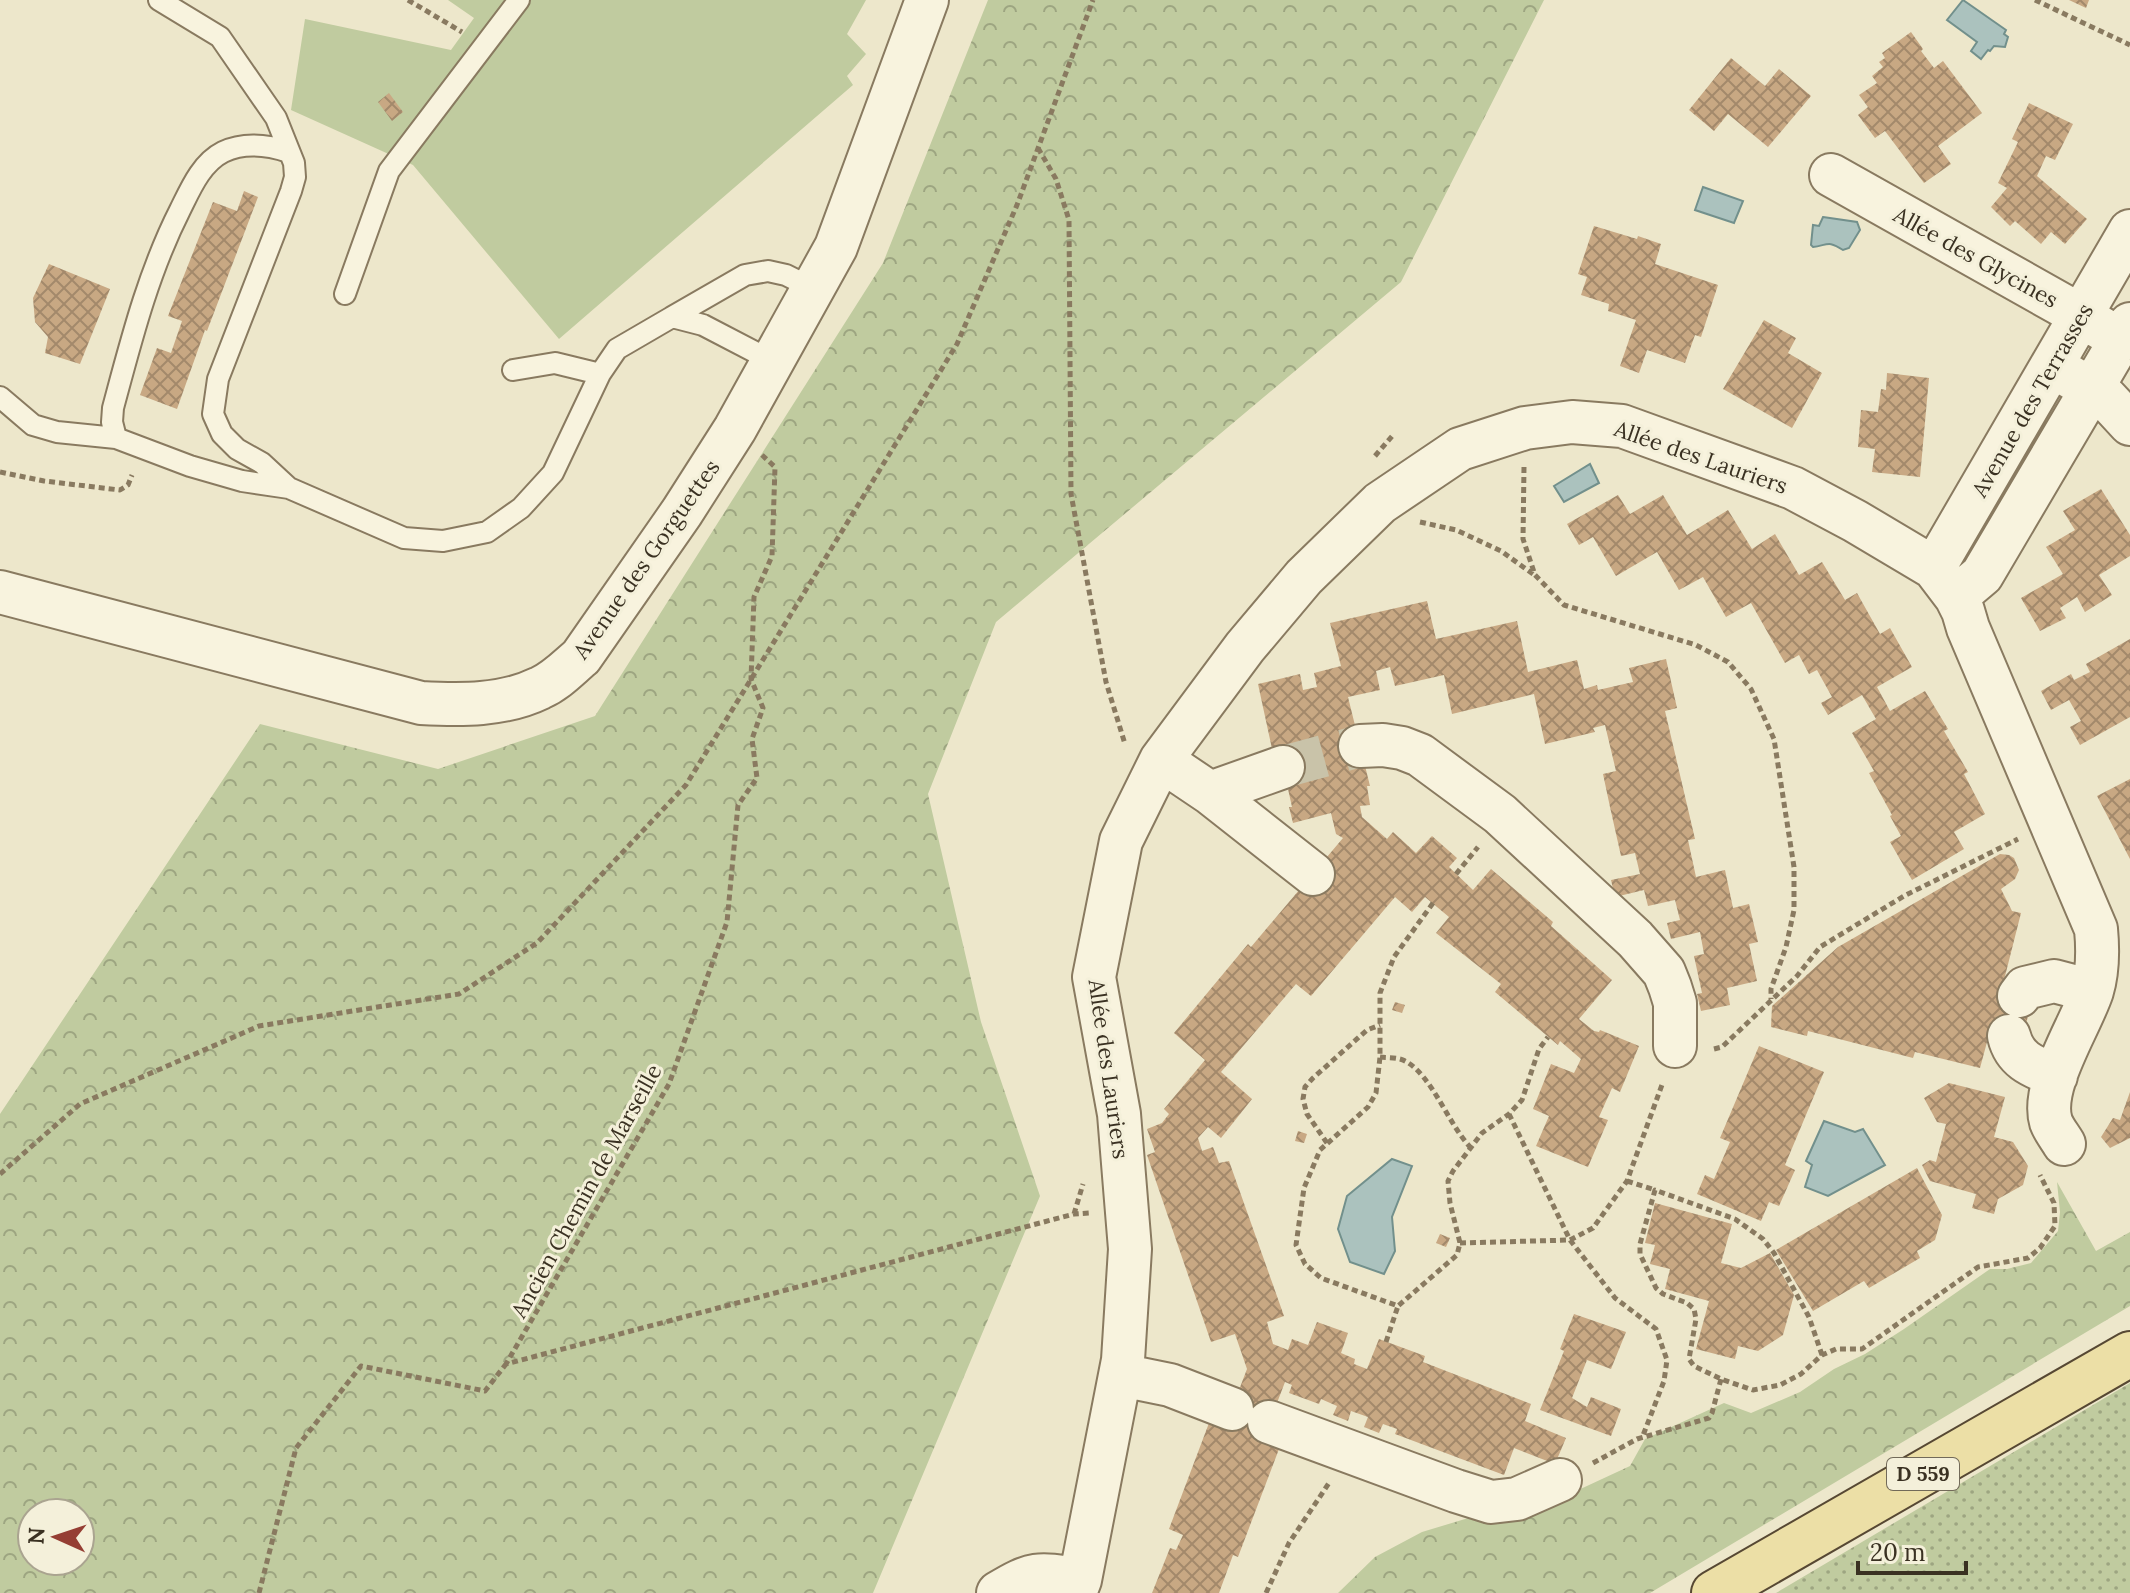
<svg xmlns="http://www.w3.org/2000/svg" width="2130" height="1593" font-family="Lora,serif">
<defs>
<pattern id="grass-dots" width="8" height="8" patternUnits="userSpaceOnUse" patternTransform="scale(2)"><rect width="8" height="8" fill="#c0cb9f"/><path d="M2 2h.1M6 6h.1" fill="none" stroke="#9da581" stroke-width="1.8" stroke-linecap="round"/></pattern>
<pattern id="forest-crowns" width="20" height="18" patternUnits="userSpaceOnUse" patternTransform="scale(2)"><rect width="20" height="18" fill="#c0cb9f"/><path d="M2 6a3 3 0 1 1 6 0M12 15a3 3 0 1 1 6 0" fill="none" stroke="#9da581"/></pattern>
<pattern id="building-cross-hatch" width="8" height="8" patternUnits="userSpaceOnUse" patternTransform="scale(2)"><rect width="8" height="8" fill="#c8a883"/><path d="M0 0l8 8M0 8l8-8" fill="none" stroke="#a3896b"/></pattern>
</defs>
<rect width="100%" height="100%" fill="#ede7cb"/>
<path fill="url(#grass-dots)" d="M2130,1383V1593H1776Z"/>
<path fill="url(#forest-crowns)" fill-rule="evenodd" d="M988,0H1544L1401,282L996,622L928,794L981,1022L1040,1196L873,1593H0V1114L260,724L438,769L595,716L883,263ZM80,1513V1561H32V1513Z
M2057,1182L2096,1251L2130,1232V1306L1650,1593H1338L1375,1557L1422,1532L1475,1516L1574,1492L1630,1466L1645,1439L1724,1403L1751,1413L1800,1392L1834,1369L1865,1354L1904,1329L1990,1269H2007L2031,1263L2058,1231L2060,1212Z"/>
<path fill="#c0cb9f" d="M448,0H866L847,34L866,54L847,76L853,85L559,339L413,165L291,110L305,19L451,50L474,18Z"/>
<path fill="#abc2be" stroke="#72908c" stroke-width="2" d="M1963,0L2006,30L2004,34L2008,37L2005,47L1994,46L1990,51L1988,50L1981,59L1971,51L1977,42L1947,20Z
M1703,187L1743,201L1734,223L1695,210Z
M1823,217L1857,222L1860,230L1849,248L1843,250C1828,240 1828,245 1813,247L1811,245L1813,225L1819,226Z
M1590,464L1599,483L1564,502L1554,486Z
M1824,1121L1855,1132L1863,1129L1885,1165L1828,1196L1805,1187L1812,1165L1806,1161Z
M1392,1159L1412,1166L1392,1217L1395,1251L1384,1274L1350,1262L1338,1229L1347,1196Z"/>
<path fill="url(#building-cross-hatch)" d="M2069,0H2089L2086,8Z
M1911,32L1923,49L1921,51L1934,68L1943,61L1982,113L1938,146L1951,164L1924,183L1885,131L1875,138L1858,115L1868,107L1859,95L1877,83L1872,76L1883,67L1879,62L1885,58L1882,53Z
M1731,58L1765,86L1779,69L1811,96L1768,147L1728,114L1714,131L1689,110Z
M389,93L403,112L392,121L378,102Z
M2029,103L2073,124L2055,160L2046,156L2037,176L2087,219L2065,244L2051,232L2041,244L2015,221L2010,226L1991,207L2007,188L1998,183L2018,142L2012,139Z
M244,191L258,197L207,331L205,330L177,409L140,395L157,348L171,353L182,321L168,316L213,202L237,211Z
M1594,226L1637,239L1638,236L1661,244L1655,264L1718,285L1701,337L1695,335L1685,363L1647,350L1639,373L1620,366L1636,320L1608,311L1609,304L1581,295L1587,277L1578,274Z
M49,264L110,289L80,364L45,353L48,337L35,322L33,298Z
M1764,320L1796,338L1788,353L1822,373L1792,428L1723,389Z
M1887,373L1929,378L1920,477L1872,472L1875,449L1858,447L1861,410L1878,412L1881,389L1886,390Z
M2101,489L2130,535V556L2099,575L2112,595L2085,612L2077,597L2060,608L2066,618L2040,631L2021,598L2063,574L2046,547L2075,530L2063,511Z
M1618,495L1630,514L1663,495L1687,535L1728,510L1752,549L1775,534L1799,575L1822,562L1845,600L1857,593L1880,634L1890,628L1912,667L1877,687L1890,711L1925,691L1948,729L1944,731L1968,772L1964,774L1985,814L1954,832L1964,849L1912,880L1890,842L1901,836L1890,816L1892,815L1869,773L1874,771L1852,733L1876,719L1862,695L1828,715L1821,703L1832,697L1817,670L1809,674L1799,655L1785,663L1751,603L1726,617L1703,577L1679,590L1657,552L1616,576L1593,537L1579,545L1567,524Z
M1427,601L1436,639L1517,621L1528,672L1577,660L1584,689L1597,685L1598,690L1633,682L1629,668L1666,659L1677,708L1665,711L1695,839L1688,840L1696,877L1725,870L1733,908L1749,904L1758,942L1749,944L1757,981L1727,988L1730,1005L1701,1011L1697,994L1702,993L1694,956L1704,954L1700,932L1671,939L1667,923L1680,920L1675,900L1648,906L1644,890L1615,897L1611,880L1640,874L1635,853L1621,856L1610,807L1603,774L1616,771L1605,725L1593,728L1595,732L1545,744L1534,694L1452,714L1444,675L1395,686L1390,667L1376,671L1380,690L1348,697L1370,786H1367L1370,805L1360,806L1362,817L1387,839L1393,832L1416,853L1432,836L1457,858L1449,867L1473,890L1491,869L1553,922L1551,926L1612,980L1579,1019L1594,1031L1599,1032L1600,1030L1639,1046L1620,1092L1612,1088L1599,1117L1608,1120L1588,1167L1536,1146L1549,1116L1533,1109L1551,1064L1574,1073L1581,1059L1560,1041L1558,1045L1495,992L1501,984L1436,933L1449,917L1425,897L1412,912L1395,897L1311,996L1296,984L1221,1072L1252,1099L1221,1138L1208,1127L1198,1138L1202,1151L1213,1147L1219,1163L1229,1161L1284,1316L1267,1322L1273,1344L1288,1350L1292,1339L1308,1345L1317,1322L1348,1333L1341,1353L1355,1359L1354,1364L1367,1369L1379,1339L1425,1356L1423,1362L1531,1404L1525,1421L1566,1438L1555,1464L1514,1448L1504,1475L1395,1434L1397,1429L1383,1424L1379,1433L1364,1427L1368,1417L1351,1411L1348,1421L1333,1415L1337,1406L1321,1399L1319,1404L1289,1393L1292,1385L1285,1382L1262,1442L1279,1449L1238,1557L1233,1555L1219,1593H1152L1170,1548L1176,1550L1183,1535L1169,1529L1209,1423L1224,1429L1247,1369L1235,1334L1211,1342L1147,1155L1155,1152L1147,1129L1162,1123L1169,1114L1164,1109L1205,1060L1174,1033L1248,944L1251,947L1343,838L1336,834L1331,813L1293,823L1289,807H1292L1288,789L1279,791L1274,758L1258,684L1300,674L1303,690L1317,687L1314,673L1341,666L1330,623Z
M2130,639V717L2080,745L2070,727L2081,721L2069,700L2051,710L2041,691L2071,674L2074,680L2090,672L2086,664Z
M2130,779V859L2097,796Z
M2000,854L2009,855L2014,858L2019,870L2015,879L2001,889L2012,911L2021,913L2001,992L2032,1000L2022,1040L1990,1031L1980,1068L1915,1052L1913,1058L1808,1031L1807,1036L1771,1027L1772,1006L1838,947Z
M1395,1002L1405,1005L1402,1013L1392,1010Z
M1759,1046L1824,1072L1785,1165L1795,1170L1779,1206L1769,1202L1761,1221L1697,1194L1705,1175L1714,1179L1730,1142L1720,1138Z
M1949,1083L2005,1097L1994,1137L2013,1142L2028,1166L2023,1185L1998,1199L1994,1214L1972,1208L1976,1194L1930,1181L1922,1165L1930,1160L1936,1162L1946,1124L1937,1122L1924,1098Z
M2130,1092V1138L2110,1148L2101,1137L2113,1118L2120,1120Z
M1298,1131L1307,1134L1304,1143L1295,1141Z
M1917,1168L1942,1215L1935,1240L1917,1251L1920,1258L1869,1288L1864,1281L1813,1311L1776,1250Z
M1655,1203L1732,1224L1721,1263L1741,1268L1770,1253L1794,1295L1783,1335L1758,1351L1738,1346L1735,1359L1696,1349L1709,1301L1665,1289L1670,1269L1650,1264L1655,1245L1645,1243Z
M1440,1234L1450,1238L1446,1247L1436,1243Z
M1574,1314L1626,1332L1611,1369L1587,1360L1572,1398L1587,1407L1591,1397L1621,1409L1611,1436L1540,1410L1564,1351L1560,1349Z"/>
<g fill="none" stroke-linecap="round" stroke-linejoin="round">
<path stroke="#c9c3a9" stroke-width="42" stroke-dasharray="42 21" stroke-linecap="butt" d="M1283,767L1360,746"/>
<g stroke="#897a60" stroke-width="24">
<path id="service" d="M345,294L389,171L519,0
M772,361L703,325L672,317L745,275L768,271L786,275L812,288
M513,370L555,363L600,374
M0,397L33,425L57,432L116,438L190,466L242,481L289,488L262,463L237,449L222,434L213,414L218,379L291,191L295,177L294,163L276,118L220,37L159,0
M116,438L112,422L113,408C131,341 148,273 180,210C190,190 201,163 223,152C244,142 268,145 289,152
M289,488L404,538L443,541L487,532L521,508L553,473L600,374L617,349L672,317"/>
</g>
<g stroke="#897a60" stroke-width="46">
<path id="minor" d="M1831,175L2071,310L2121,340
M2069,376L2106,398L2130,424
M1934,568L2130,231
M0,592L421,703C461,705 503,706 540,688C556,681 568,668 581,657L682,512L735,429L836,247L927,0
M1956,597L1982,575L2130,324
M1360,746L1383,745L1402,748L1420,755L1500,814L1635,939L1664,972L1670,987L1675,1003V1046
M1161,760L1210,793L1283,767
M1210,793L1313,874
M2019,996L2025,988L2054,981L2092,991
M2009,1036C2015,1061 2034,1067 2056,1076
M1121,1375L1170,1385L1232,1409
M1269,1422L1456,1491L1491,1502L1517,1499L1560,1480
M998,1593C1034,1571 1039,1573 1080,1580
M1075,1593L1080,1580L1123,1360L1130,1249L1119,1114L1094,977L1121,841L1161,760L1245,647L1304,577L1380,503L1460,449L1525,428L1572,422L1622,426L1793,488L1855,521L1934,568L1956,597L1963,611L1968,628L2096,929C2098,950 2098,971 2092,991C2080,1027 2040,1086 2051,1122C2054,1130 2060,1137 2064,1144"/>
</g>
<g stroke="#574833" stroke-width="48">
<path id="primary" d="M1714,1593L2130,1354"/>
</g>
<path stroke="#897a60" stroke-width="5" stroke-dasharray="6 4" stroke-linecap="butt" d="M408,0L462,32
M2035,0L2130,45
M1038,148L1056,179L1069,220L1071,494L1106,682L1125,744
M762,455L775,467L772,556L754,597L751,679L763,708L752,739L757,778L738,805L727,922L669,1084L506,1364L1074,1214L1089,1213
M1375,456L1393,435
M1524,467L1523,539L1535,575L1564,605L1696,645L1728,662L1751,689L1774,739L1794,867V910L1786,947L1771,989V999
M0,472L44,481L120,490L128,485L132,475
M1420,522L1456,530L1501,551L1533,574
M1456,874L1478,847
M1433,903L1394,957L1380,993V1057L1376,1093L1368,1107L1320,1150L1304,1188L1296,1245L1305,1264L1321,1278L1398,1306L1457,1255L1460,1243L1450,1203L1448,1181L1453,1171L1482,1133L1509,1114L1522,1100L1539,1049L1548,1037
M1714,1049L1722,1047L1797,976L1820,947L1904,896L2018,839
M1380,1057C1388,1058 1398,1057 1405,1061C1432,1075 1448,1124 1471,1148
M1509,1114L1570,1240L1615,1298L1656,1329L1667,1360L1664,1381L1642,1438
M1327,1143L1307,1114L1303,1099L1305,1087L1313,1078L1367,1030L1380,1025
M0,1174L80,1104L259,1026L459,994L537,943L686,785L957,344L1017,205L1093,0
M1627,1181L1655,1190
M1074,1214L1083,1184
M1460,1243L1570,1240L1593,1228L1627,1181L1663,1082
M1386,1342L1398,1306
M1822,1355L1809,1317L1774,1253L1763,1239L1735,1219L1655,1190L1640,1244V1254L1656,1288L1663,1294L1687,1303L1694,1309L1696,1319L1689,1359L1694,1366L1721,1379L1753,1390L1780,1385L1801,1374L1822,1355L1836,1349H1862L1978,1267L2028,1258L2040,1248L2055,1226L2054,1203L2040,1175
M1593,1463L1637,1439L1709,1418L1712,1413L1721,1379
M259,1593L296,1448L361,1366L485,1391L506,1364
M1266,1593L1289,1543L1329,1483"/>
<use href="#service" stroke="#f8f3de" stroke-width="20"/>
<use href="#minor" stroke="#f8f3de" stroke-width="42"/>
<use href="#primary" stroke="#ecdfa6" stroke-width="44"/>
</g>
<g text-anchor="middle" stroke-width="6" stroke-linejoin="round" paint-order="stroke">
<rect fill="#f4f0da" stroke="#726a59" stroke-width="2" x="1887" y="1458" width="72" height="32" rx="6"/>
<g font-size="20" font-weight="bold" fill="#3a3122">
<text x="1923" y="1481">D 559</text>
</g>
<g font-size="22" fill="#3a3122" stroke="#f4f0da">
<text transform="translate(1976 257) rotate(29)" y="8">Allée des Glycines</text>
<text transform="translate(2032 400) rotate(-60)" y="8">Avenue des Terrasses</text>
<text transform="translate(1701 457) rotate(19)" y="8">Allée des Lauriers</text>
<text transform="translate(646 559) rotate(-55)" y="8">Avenue des Gorguettes</text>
<text transform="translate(1109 1069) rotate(82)" y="8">Allée des Lauriers</text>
<text transform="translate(586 1191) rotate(-61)" y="8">Ancien Chemin de Marseille</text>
</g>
</g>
<g transform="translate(56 1537) rotate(273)"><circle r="38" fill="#f4f0da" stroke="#aaa490" stroke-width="2"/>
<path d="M0-6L14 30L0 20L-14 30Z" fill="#953e33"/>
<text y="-12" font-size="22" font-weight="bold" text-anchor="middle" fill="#3a3122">N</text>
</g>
<path d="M1858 1561v12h108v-12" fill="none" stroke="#3a3122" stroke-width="4"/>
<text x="1870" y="1561" font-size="24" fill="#3a3122" stroke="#f4f0da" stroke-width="6" paint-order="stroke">20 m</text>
</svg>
